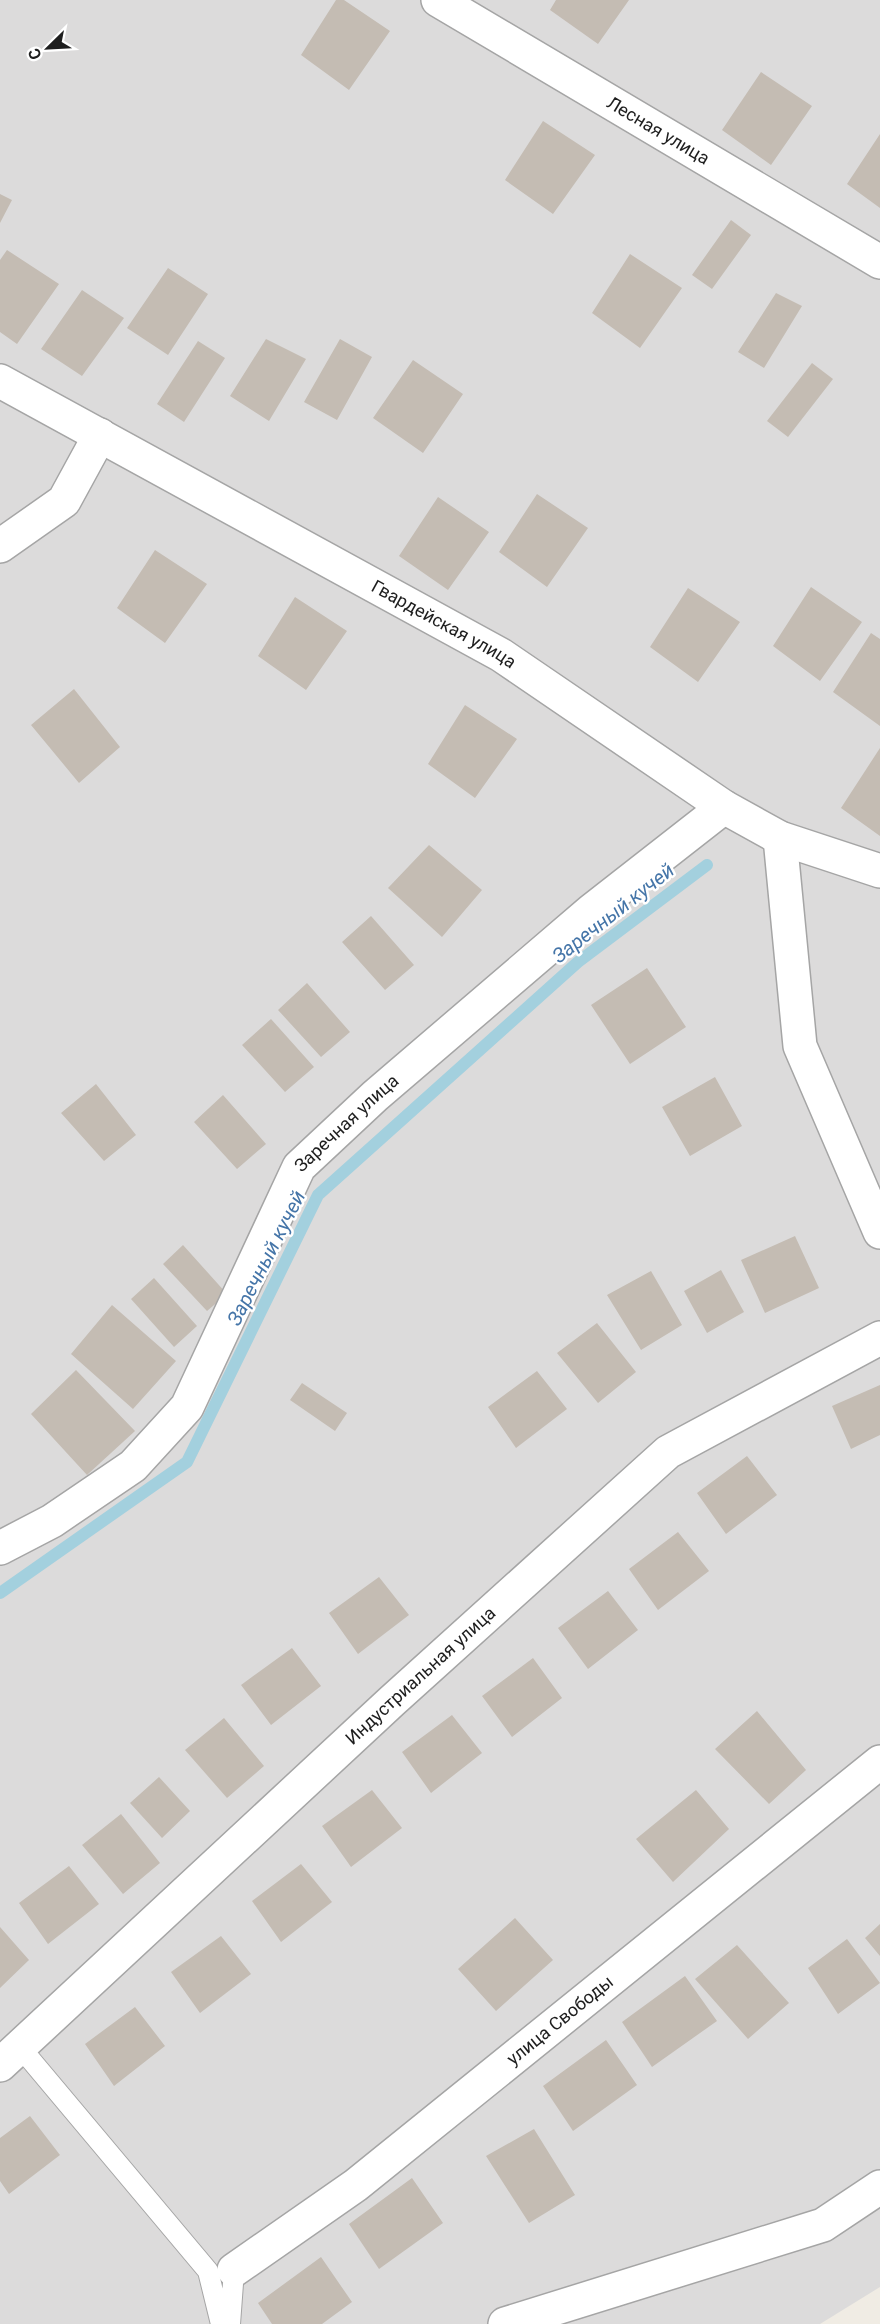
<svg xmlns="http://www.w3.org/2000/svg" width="880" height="2324" font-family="Roboto,sans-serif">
<rect width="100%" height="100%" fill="#f0ece4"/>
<path fill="#dcdbdb" d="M0,0H880V2287L820,2324H0Z"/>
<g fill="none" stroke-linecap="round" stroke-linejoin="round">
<path stroke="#a3d0de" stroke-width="12" d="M0,1593L187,1462L318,1195L578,962L707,865"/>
</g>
<path fill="#c4bcb3" d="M336,0H344L390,31L349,90L301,55Z
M556,0H629L598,44L550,10Z
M761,72L812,106L771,165L722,130Z
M543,121L595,155L553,214L505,180Z
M880,134V208L847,184Z
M0,194L12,200L0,223Z
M731,220L751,235L712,289L692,275Z
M7,250L59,284L17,344L0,332V260Z
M630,254L682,288L640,348L592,313Z
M168,268L208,294L168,355L127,328Z
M82,290L124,318L82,376L41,349Z
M776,293L802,306L764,368L738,352Z
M266,339L306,359L269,421L230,396Z
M340,339L372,357L337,420L304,402Z
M198,341L225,358L184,422L157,404Z
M413,360L463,394L423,453L373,418Z
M812,363L833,379L788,437L767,421Z
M537,494L588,528L547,587L499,552Z
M438,497L489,532L448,590L399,556Z
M155,550L207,584L165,643L117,608Z
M811,587L862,622L820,681L773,646Z
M688,588L740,622L698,682L650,647Z
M295,597L347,631L306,690L258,656Z
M871,633L880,639V726L833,692Z
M74,689L120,747L79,783L31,725Z
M465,705L517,739L475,798L428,764Z
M880,748V836L841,808Z
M429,845L482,890L442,937L388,888Z
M371,916L414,965L385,990L342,942Z
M647,968L686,1027L630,1064L591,1005Z
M307,983L350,1032L321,1057L278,1010Z
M271,1019L314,1067L285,1092L242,1045Z
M715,1077L742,1126L690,1156L662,1107Z
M96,1084L136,1135L104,1161L61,1113Z
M223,1095L266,1144L237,1169L194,1122Z
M795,1236L819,1288L765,1313L741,1260Z
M183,1245L227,1294L207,1311L163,1264Z
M721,1270L744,1312L707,1333L684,1291Z
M651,1271L682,1325L641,1350L607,1295Z
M154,1278L197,1326L174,1347L131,1299Z
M112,1305L176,1361L133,1409L71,1354Z
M597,1323L636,1372L598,1403L557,1353Z
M76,1370L135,1431L87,1475L31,1414Z
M537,1371L567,1409L516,1448L488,1407Z
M302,1383L347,1413L335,1431L290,1400Z
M880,1385V1435L851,1449L832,1406Z
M747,1456L777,1495L726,1534L697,1493Z
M678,1532L709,1571L658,1610L629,1569Z
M379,1577L409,1615L358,1654L329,1613Z
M608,1591L638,1630L588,1669L558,1628Z
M292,1648L321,1686L271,1725L241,1685Z
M533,1658L562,1698L512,1737L482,1696Z
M757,1711L806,1770L769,1804L715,1749Z
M452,1715L482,1753L431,1793L402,1752Z
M224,1718L264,1766L227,1798L185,1750Z
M159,1777L190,1811L162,1838L130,1803Z
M372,1790L402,1828L351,1867L322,1826Z
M696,1790L729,1829L673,1882L636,1839Z
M121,1814L160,1863L123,1894L82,1845Z
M301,1864L332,1902L281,1942L252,1901Z
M69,1866L99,1904L48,1944L19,1903Z
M515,1918L553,1960L496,2011L458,1969Z
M880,1924V1956L865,1938Z
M0,1927L29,1960L0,1988Z
M221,1936L251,1974L200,2013L171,1972Z
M847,1939L880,1983L838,2014L808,1968Z
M737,1945L789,2003L748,2039L695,1979Z
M685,1976L717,2021L652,2067L622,2022Z
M135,2007L165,2046L114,2086L85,2044Z
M606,2040L637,2085L573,2131L543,2086Z
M30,2116L60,2155L9,2194L0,2181V2138Z
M534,2129L575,2195L529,2223L486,2156Z
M412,2178L443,2223L379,2269L349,2224Z
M321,2257L352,2302L322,2324H272L258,2303Z"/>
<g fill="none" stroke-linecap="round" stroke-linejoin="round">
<g stroke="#a5a5a5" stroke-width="22">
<path id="lane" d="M20,2047L208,2271L221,2324
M230,2324L234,2270"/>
</g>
<g stroke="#a5a5a5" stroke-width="36">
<g id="street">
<path id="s1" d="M438,0L880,262"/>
<path id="s2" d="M0,381L501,655L724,807L780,838L880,871"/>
<path d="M0,546L64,501L100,435"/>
<path d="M780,838L800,1046L880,1232"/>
<path id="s3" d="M0,1548L52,1521L133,1466L187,1407L299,1167L375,1096L591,911L724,807"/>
<path id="s4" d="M0,2065L392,1701L668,1452L880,1338"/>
<path id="s5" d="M234,2270L356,2185L880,1762"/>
<path d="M505,2324L823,2225L880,2187"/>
</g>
</g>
<use href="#lane" stroke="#fff" stroke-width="20"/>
<use href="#street" stroke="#fff" stroke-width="33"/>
</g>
<g text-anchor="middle" stroke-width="5" stroke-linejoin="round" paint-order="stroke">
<g font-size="18" fill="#1e1e1e" stroke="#fff">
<text dy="6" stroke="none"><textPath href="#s1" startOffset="256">Лесная улица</textPath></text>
<text dy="6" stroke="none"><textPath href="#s2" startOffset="506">Гвардейская улица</textPath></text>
<text dy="6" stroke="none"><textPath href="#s3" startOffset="566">Заречная улица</textPath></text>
<text dy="6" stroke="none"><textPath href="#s4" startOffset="573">Индустриальная улица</textPath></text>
<text dy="6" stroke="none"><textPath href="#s5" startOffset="411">улица Свободы</textPath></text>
</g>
<g font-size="20" font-style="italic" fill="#4575a8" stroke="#fff">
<text transform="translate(613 913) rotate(-38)" y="7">Заречный кучей</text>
<text transform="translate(266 1258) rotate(-63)" y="7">Заречный кучей</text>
</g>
</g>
<g transform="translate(48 48) rotate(246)" stroke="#ffffff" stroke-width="4.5" paint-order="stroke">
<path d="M0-4.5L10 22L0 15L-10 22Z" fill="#1e1e1e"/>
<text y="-9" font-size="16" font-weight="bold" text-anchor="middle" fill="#1e1e1e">С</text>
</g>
</svg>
